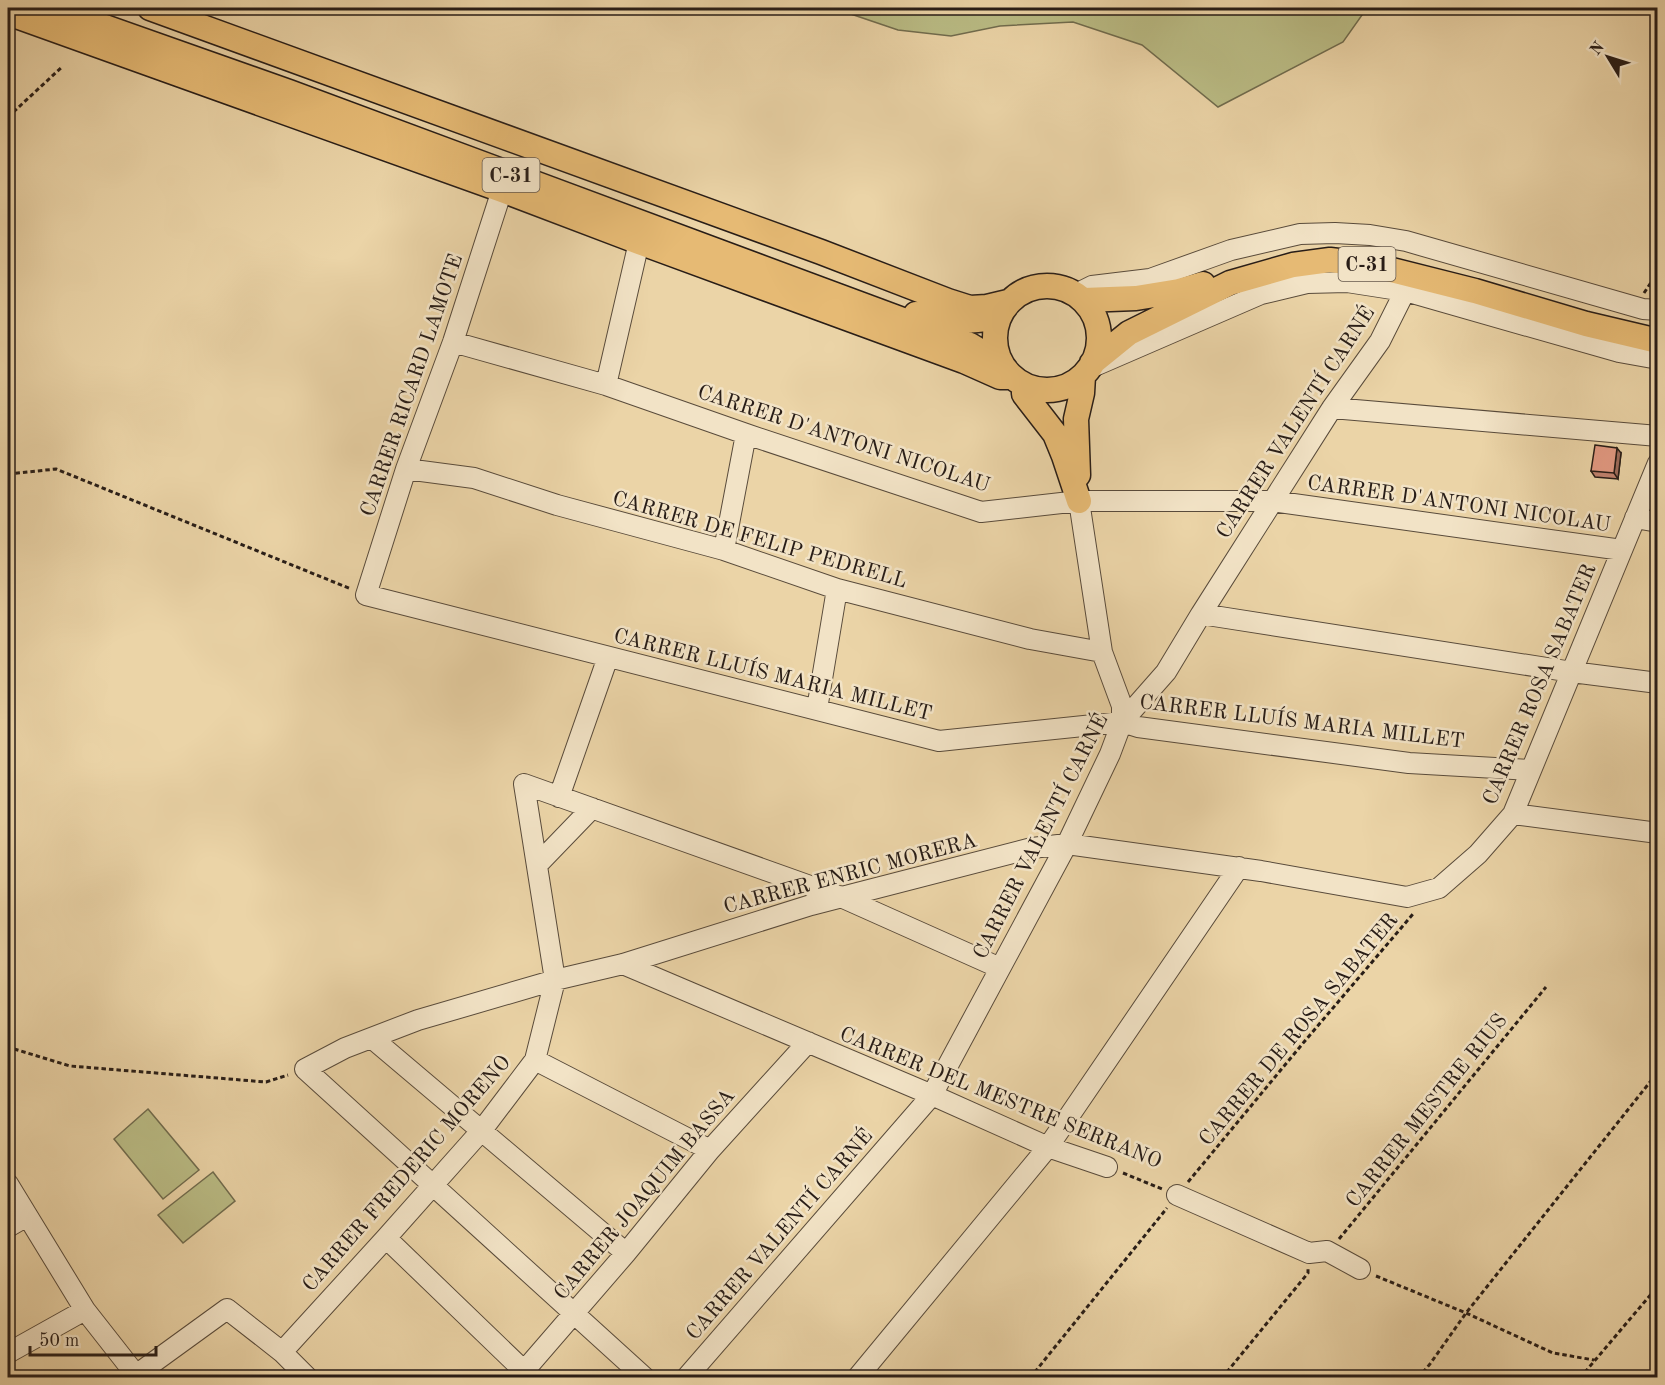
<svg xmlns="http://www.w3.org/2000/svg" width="1665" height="1385" font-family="'Old Standard TT',serif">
<rect width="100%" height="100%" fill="#ebd4a7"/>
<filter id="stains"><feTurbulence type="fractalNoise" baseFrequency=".00333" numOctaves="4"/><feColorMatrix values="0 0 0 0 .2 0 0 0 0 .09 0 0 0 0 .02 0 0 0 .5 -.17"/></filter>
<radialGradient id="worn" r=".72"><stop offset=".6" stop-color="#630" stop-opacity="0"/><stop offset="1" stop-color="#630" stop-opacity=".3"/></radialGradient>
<path fill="#babc85" stroke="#716c4e" stroke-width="1.5" d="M841,8H1367L1343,42L1218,107L1142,45L1073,22L1000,26L951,36L898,30L845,12Z
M148,1109L199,1170L163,1199L114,1139Z
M213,1172L235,1201L183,1243L158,1215Z"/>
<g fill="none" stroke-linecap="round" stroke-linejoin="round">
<g stroke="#594b3b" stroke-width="22">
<path id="minor" d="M502,190L453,342L406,469L366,595L939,741L1122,722L1138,727L1409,763L1531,770
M1076,294L1092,286L1150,279L1231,250L1300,234L1335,233L1370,235L1406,241L1643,309L1658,310
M453,342L606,385L746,434L981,512L1079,501H1272L1622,550
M1097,365L1261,294L1307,283L1347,282L1405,291L1619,352L1658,359
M606,385L639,242
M1332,408L1658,436
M406,469L474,478L557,505L724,550L837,589L1030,639L1102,652
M1079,501L1102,652L1122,706V722
M1635,518L1658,522
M724,550L746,434
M1201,614L1572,672L1658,683
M817,709L837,589
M559,797L608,657
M1513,814L1658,833
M538,864L592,808
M623,964L932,1095L1048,1147L1107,1167
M373,1039L626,1253
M535,1060L710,1150
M8,1184L85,1310L136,1375L227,1309L282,1352L308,1378
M1177,1195L1309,1253L1327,1251L1360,1269
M8,1227L27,1216
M386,1238L524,1371
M282,1352L386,1238L482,1130L535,1060L555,980L524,784L841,897L1000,968
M8,1353L85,1310
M518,1378L626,1253L710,1150L808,1042
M645,1378L305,1069L345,1048L418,1020L555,980L623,964L811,905L1032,848L1067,844L1261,871L1407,897L1439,888L1478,854L1513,814L1658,463
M686,1378L932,1095L1067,844L1110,754L1122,722L1166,672L1201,614L1332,408L1380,341L1405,291
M857,1378L1048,1147L1239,867"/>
</g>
<g stroke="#281d17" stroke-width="27">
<path id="major" d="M51,8L289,92L970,345L1000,363
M150,8L821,252L948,301L970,308L987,307L1008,302
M8,13L502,190L639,242L964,361L1000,377H1012
M995 338a52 52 0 1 1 104 0a52 52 0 1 1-104 0Z
M1084,300L1136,298L1179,291L1203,284
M916,314C943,324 971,322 999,317
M1092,363L1129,333L1230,283L1293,265L1330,260L1372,265L1475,291L1586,324L1658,341
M1024,385V394L1055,434L1064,456L1079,501
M1078,475L1076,419L1082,393L1083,376"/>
</g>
<path stroke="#281d17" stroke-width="3" stroke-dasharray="4.5 3" stroke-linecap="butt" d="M8,117L63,66
M1644,293L1658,272
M8,474L56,469L351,589
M8,1045L11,1048L70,1066L266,1082L288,1075
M1123,1173L1162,1189
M1188,1182L1304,1042L1413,914
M1339,1239L1546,987
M1376,1276L1466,1313L1553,1353L1594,1360
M1030,1378L1167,1208
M1222,1378L1308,1273V1269
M1418,1378L1430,1364L1466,1313L1658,1072
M1580,1378L1658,1286"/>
<use href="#minor" stroke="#f2e3c6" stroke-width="20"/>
<use href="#major" stroke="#e6ba74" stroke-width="24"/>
</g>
<path fill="#c38471" stroke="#281d17" stroke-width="1.5" d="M1621,453L1618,479L1595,477L1591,471Z"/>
<path fill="#9f6c5c" stroke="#281d17" stroke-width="1.5" d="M1617,448L1621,453L1618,479L1614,473Z"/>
<path fill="#e39a83" stroke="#281d17" stroke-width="1.5" d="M1595,445L1617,448L1614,473L1591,471Z"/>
<g text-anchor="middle" stroke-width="5" stroke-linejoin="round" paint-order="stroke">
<g fill="#f2e3c6" stroke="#65584c" stroke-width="1.5">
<rect x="482.5" y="158" width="57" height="34" rx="4.5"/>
<rect x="1338.5" y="247" width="57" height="34" rx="4.5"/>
</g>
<g font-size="20" font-weight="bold" fill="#281d17">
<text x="511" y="182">C-31</text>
<text x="1367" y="271">C-31</text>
</g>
<g font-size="21" fill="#281d17" stroke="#f2e3c6">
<text transform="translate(411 385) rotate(-71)" y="7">CARRER RICARD LAMOTE</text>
<text transform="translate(1295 422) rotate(-57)" y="7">CARRER VALENTÍ CARNÉ</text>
<text transform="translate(844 438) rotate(18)" y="7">CARRER D'ANTONI NICOLAU</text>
<text transform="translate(1459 503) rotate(8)" y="7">CARRER D'ANTONI NICOLAU</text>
<text transform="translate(760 539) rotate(16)" y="7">CARRER DE FELIP PEDRELL</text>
<text transform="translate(773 674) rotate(14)" y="7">CARRER LLUÍS MARIA MILLET</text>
<text transform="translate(1539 684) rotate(-67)" y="7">CARRER ROSA SABATER</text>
<text transform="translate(1302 721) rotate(7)" y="7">CARRER LLUÍS MARIA MILLET</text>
<text transform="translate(1040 836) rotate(-63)" y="7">CARRER VALENTÍ CARNÉ</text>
<text transform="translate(850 873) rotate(-15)" y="7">CARRER ENRIC MORERA</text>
<text transform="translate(1298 1029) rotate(-50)" y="7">CARRER DE ROSA SABATER</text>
<text transform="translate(1001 1097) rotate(22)" y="7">CARRER DEL MESTRE SERRANO</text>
<text transform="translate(1426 1110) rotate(-51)" y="7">CARRER MESTRE RIUS</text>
<text transform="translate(406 1173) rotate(-49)" y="7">CARRER FREDERIC MORENO</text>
<text transform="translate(644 1194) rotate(-50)" y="7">CARRER JOAQUIM BASSA</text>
<text transform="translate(779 1234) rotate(-49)" y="7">CARRER VALENTÍ CARNÉ</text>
</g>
</g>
<rect width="1665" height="1385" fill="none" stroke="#ebd4a7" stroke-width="30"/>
<rect x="9" y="9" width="1647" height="1367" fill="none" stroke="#281d17" stroke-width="3"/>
<rect x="15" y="15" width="1635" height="1355" fill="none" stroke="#281d17" stroke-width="1.5"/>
<g transform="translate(1608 57) rotate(308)" stroke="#f2e3c6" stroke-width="4.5" paint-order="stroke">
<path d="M0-4.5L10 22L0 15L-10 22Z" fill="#281d17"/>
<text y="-9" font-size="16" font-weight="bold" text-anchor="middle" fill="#281d17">N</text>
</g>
<path d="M30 1346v9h126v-9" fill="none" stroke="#281d17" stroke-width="3"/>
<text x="39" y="1346" font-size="18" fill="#281d17" stroke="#f2e3c6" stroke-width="4.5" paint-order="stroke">50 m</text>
<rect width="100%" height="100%" filter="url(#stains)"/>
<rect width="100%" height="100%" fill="url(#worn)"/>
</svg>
